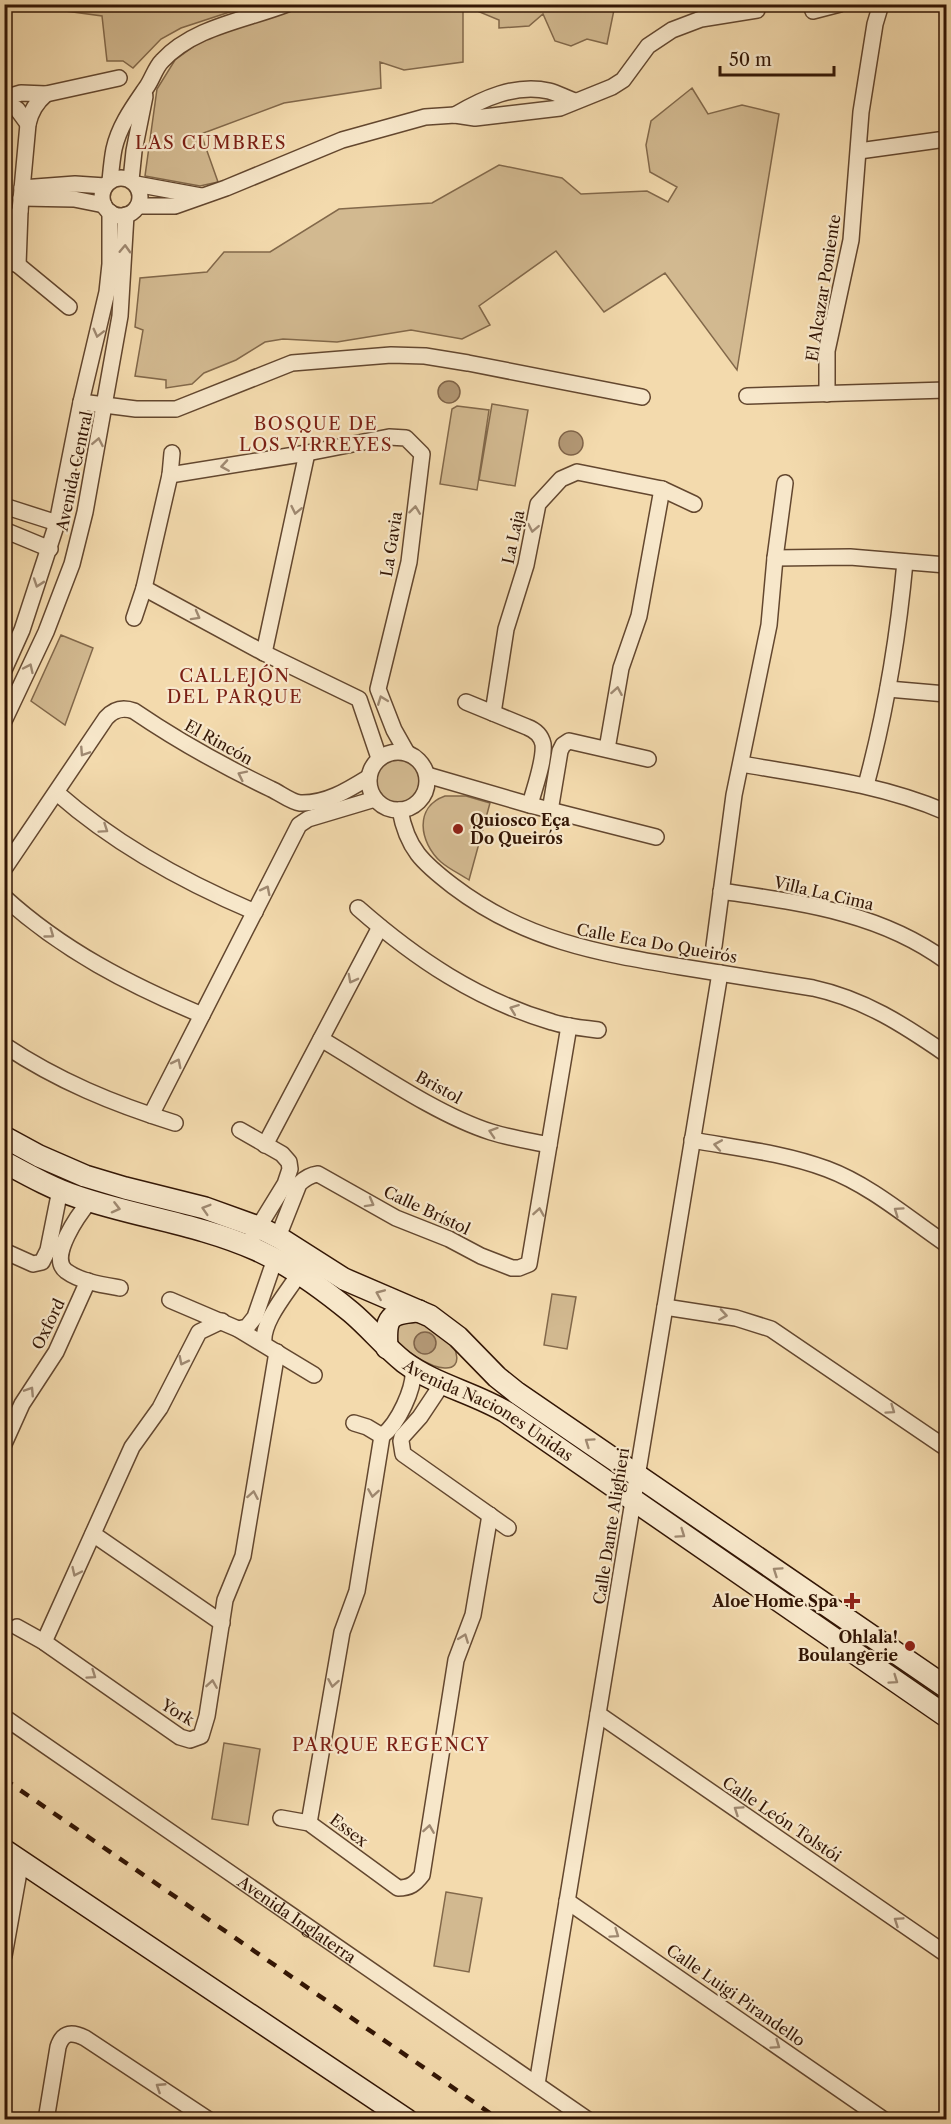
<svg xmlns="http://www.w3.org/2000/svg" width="951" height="2124" font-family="'Libre Caslon Text',serif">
<rect width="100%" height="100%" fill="#f3daad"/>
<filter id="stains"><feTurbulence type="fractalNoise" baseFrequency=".00333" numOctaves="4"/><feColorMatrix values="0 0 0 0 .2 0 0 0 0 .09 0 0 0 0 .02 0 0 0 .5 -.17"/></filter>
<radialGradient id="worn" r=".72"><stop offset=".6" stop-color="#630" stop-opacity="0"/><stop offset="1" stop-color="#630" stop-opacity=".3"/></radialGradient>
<path fill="#d2b990" stroke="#82684a" stroke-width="1.5" d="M21,5H251L181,28L161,39L133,68L123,61H107L102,16Z
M305,5H615L607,44L587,39L571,46L555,41L543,14L529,26L499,28V20L463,5V62L404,70L380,62L381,88L284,103L201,134L218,182L200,186L145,176L157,89L175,60L204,39Z
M692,88L708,114L742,105L779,114L737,370L665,273L604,312L556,251L479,306L490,325L462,339L411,330L337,342L283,339L265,342L236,360L204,373L192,384L166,388V380L135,376L143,330L135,327L140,278L207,272L224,252H270L339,209L432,203L499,165L562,178L581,194L647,191L668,202L677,187L650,172L646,145L651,121Z
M492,404L528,410L515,486L479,480Z
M457,406L489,410L477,490L440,484L452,409Z
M61,635L93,648L65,725L31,701Z
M375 781a22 22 0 1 1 44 0a22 22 0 1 1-44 0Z
M445,796H466L490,803L469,880C460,874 449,869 441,862C419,842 414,807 445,796Z
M552,1294L576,1297L567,1349L544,1345Z
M418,1318C428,1325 439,1332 448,1340C457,1348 463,1368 446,1368C432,1369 400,1349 394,1338C392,1334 392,1328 392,1324Z
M224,1743L260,1749L248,1825L212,1819Z
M446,1892L482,1898L469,1972L434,1966Z"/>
<path fill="#b29774" stroke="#7f6348" stroke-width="1.5" d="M438 392a11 11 0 1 1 22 0a11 11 0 1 1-22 0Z
M559 443a12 12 0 1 1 24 0a12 12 0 1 1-24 0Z
M414 1343a11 11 0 1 1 22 0a11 11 0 1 1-22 0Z"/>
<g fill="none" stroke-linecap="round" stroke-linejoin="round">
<g stroke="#63472f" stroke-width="18">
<g id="street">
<path d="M813,11L840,4"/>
<path d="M4,98L21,93L46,94L119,78"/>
<path d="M4,102L17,109L28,124"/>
<path d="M455,115C482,99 516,83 549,91C557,93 566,98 575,101"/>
<path d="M859,151L946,139"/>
<circle cx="121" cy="197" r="19"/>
<path d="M131,180L134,151L145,96"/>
<path d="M110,181C111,171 112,159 114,149C119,126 133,107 146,88C152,80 155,68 162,61C193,27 246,20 287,4"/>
<path d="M136,184L201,196"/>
<path d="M22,188L75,184L105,186"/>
<path d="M21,198L74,199L104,205"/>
<path d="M138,206H175L226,188L342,140L425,117L455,115L475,118L560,108L612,87L623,80L648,46L672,30L701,19L757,10"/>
<path d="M4,228L13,222L20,211"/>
<path d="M4,257L10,262L18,265L69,307"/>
<path d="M18,265L20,211L28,124C31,111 36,103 46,94"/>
<path d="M827,394V351L851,240L861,112L875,24L881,4"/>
<path d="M747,396L946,390"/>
<path d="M81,402L136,409H176L292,363L391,355L425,356L468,363L642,397"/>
<path d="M170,475L307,453L389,437L406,438L422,454L409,562L378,689L394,730L407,753"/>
<path d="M4,506L57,523"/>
<path d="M4,530L50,549"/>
<path d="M775,558L850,557L946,565"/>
<path d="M144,588L264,653L359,699L379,758"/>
<path d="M134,618L144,588L170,475L172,453"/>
<path d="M264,653L307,453"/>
<path d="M4,670L22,630L57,523L81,402L107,292L110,264V212"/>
<path d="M888,689L946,694"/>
<path d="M466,702L527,727C535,730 541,735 543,744C545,760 534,789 530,805"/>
<path d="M493,713L506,629L526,565L538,504L561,479L577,472L662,489L694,504"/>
<path d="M4,721L46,632L72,564L85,512L120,316L126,215"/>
<path d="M607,749L621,668L639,616L662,489"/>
<circle cx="398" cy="781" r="29"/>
<path d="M741,764C811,776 881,784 946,812"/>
<path d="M427,775L530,805L656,837"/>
<path d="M866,785C886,711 898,638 905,562"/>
<path d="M57,793C115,844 184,882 255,912"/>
<path d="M400,810C407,849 423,863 453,886C524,940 597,953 682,967C726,974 769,981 813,988C864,999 904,1025 946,1054"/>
<path d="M550,811L560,751L563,745L569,741L648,759"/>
<path d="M4,869L106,718C114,709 123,707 134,711C178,741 223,766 271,789C280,793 291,802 300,803C326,804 348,790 369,777"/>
<path d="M721,891C801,903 879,912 946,961"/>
<path d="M4,897C62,950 130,985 202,1015"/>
<path d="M358,908C416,959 477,1000 552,1022C567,1027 583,1028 598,1030"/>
<path d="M714,946L734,795L769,625L775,558L785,483"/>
<path d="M321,1039C372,1069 435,1114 491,1132C510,1138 530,1141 549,1145"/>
<path d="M4,1045C58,1081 114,1104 175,1123"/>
<path d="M151,1115L299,825L308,819L375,799"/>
<path d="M240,1130L282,1154L289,1162L290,1169L285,1184L253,1236"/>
<path d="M692,1140C737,1148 784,1153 827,1169C870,1185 908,1218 946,1244"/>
<path d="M265,1145L380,927"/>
<path d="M90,1201C79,1214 48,1257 66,1271C81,1282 103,1285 120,1288"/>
<path d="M278,1237L299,1184C305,1178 310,1175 318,1174L396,1218L449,1239L481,1256L512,1268H519L529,1264L569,1026"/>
<path d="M4,1251L33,1264L42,1262L48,1250L60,1190"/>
<path d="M170,1300L238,1329L314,1375"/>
<path d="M665,1307L736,1318L771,1329L946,1448"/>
<path d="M238,1329L247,1327L255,1317L275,1259"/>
<path d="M264,1344C261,1322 287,1293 299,1274"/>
<path d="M442,1384L420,1417L402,1437L401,1441L403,1454L508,1528"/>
<path d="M354,1423L367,1427L382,1436"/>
<path d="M4,1444L22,1404L56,1352L88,1281"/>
<path d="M93,1534L222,1623"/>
<path d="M17,1627L44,1642L180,1737L190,1740L201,1736L207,1716L225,1600L243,1556L277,1352"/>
<path d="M44,1642L132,1447L160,1408L199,1332L222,1321"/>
<path d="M598,1714L946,1954"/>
<path id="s1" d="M4,1717L588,2120"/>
<path d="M281,1818L309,1823L398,1888C410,1888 415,1884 422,1875L456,1660L473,1615L490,1515"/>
<path d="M309,1823L342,1632L357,1591L382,1436C398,1424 415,1388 413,1369"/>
<path d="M567,1901L884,2120"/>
<path d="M4,1956L21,1861"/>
<path d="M537,2084L720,973"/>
<path d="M46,2120L58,2047C63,2031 73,2032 85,2038L209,2120"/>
</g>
</g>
<g stroke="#331605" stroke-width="24">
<g id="secondary">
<path d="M4,1137L39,1156L85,1176L125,1188L205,1208L258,1227L278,1237L344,1279L430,1316L458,1337L497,1377L517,1393L946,1687"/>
<path id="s2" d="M4,1162C28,1175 53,1189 78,1197C137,1217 199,1224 257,1250C290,1265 323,1289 351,1312C370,1328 385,1347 404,1362C435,1385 472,1392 506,1412L946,1716"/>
<path d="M387,1348C385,1317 389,1313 419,1311"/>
<path d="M4,1850L407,2120"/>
</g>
</g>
<use href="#street" stroke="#f7e7ca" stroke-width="15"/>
<use href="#secondary" stroke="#f7e7ca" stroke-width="21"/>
<path stroke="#331605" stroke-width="4.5" stroke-dasharray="10 10" stroke-linecap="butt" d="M4,1779L500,2120"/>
</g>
<defs><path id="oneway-chevron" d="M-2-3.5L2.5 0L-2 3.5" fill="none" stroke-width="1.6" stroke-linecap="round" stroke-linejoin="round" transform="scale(1.5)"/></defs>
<g stroke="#9f8971">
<use href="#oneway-chevron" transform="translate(125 249) rotate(-88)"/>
<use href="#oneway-chevron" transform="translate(98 333) rotate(104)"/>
<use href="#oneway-chevron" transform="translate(98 442) rotate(-79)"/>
<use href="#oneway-chevron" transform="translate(225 466) rotate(171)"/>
<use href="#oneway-chevron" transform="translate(296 510) rotate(102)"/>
<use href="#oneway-chevron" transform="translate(415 510) rotate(-83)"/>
<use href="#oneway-chevron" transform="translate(533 528) rotate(101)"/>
<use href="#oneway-chevron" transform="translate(38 583) rotate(109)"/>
<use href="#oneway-chevron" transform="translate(196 616) rotate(29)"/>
<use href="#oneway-chevron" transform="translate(29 668) rotate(-65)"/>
<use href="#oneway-chevron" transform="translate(617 691) rotate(-80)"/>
<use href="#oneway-chevron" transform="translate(382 700) rotate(-111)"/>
<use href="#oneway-chevron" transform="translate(84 752) rotate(123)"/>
<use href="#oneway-chevron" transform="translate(242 775) rotate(-154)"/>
<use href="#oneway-chevron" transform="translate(104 829) rotate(34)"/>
<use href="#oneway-chevron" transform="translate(266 890) rotate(-63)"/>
<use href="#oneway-chevron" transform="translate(50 934) rotate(36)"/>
<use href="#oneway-chevron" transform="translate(352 979) rotate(118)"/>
<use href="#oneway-chevron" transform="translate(514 1009) rotate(-159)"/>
<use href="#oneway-chevron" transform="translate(177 1063) rotate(-63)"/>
<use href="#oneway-chevron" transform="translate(493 1132) rotate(-162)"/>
<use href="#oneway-chevron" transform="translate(718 1145) rotate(-170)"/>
<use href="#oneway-chevron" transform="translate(370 1203) rotate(29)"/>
<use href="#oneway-chevron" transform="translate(116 1208) rotate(14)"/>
<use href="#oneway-chevron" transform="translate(206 1209) rotate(-163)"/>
<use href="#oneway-chevron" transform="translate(898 1211) rotate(-145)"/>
<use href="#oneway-chevron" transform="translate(539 1212) rotate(-81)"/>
<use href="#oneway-chevron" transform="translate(380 1294) rotate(-157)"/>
<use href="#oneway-chevron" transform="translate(723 1315) rotate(9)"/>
<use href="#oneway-chevron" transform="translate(183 1361) rotate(117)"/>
<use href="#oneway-chevron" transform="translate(30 1391) rotate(-57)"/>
<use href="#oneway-chevron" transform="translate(891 1410) rotate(35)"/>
<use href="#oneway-chevron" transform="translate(589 1442) rotate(-145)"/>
<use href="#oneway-chevron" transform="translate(373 1493) rotate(99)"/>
<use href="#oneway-chevron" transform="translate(253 1495) rotate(-80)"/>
<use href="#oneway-chevron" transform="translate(681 1534) rotate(35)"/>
<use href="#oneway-chevron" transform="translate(777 1571) rotate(-146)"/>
<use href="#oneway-chevron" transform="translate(76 1572) rotate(115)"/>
<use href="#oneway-chevron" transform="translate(464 1638) rotate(-69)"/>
<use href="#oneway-chevron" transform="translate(92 1675) rotate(35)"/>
<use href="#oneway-chevron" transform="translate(894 1680) rotate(35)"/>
<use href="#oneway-chevron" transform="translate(333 1683) rotate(100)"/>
<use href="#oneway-chevron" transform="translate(212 1684) rotate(-81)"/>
<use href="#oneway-chevron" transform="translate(738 1810) rotate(-146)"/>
<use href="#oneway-chevron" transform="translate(429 1829) rotate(-81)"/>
<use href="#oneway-chevron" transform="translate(898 1921) rotate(-146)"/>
<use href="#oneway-chevron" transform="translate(615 1934) rotate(35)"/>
<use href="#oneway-chevron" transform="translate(776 2045) rotate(35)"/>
<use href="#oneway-chevron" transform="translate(160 2087) rotate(-147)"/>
</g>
<g fill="#8f2418" stroke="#f7e7ca" stroke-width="2">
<circle cx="458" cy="829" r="6"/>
<path d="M849 1592h6v6h6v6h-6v6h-6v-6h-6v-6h6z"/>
<circle cx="910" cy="1646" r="6"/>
</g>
<g text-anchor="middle" stroke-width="4.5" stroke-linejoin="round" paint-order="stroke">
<g font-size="16" fill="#331605" stroke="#f7e7ca">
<text transform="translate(823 288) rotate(-81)" y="6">El Alcazar Poniente</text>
<text transform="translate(74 471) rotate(-78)" y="6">Avenida Central</text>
<text transform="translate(513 537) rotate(-78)" y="6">La Laja</text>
<text transform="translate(391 544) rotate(-81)" y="6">La Gavia</text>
<text transform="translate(219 742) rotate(29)" y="6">El Rincón</text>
<text transform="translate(824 893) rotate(13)" y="6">Villa La Cima</text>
<text transform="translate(657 943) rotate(10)" y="6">Calle Eca Do Queirós</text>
<text transform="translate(439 1087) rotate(29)" y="6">Bristol</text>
<text transform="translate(427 1210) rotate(25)" y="6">Calle Brístol</text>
<text transform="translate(48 1324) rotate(-64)" y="6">Oxford</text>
<text dy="6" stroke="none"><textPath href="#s2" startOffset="552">Avenida Naciones Unidas</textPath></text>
<text transform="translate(611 1526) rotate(-81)" y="6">Calle Dante Alighieri</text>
<text transform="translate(178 1712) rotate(31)" y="6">York</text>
<text transform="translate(782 1819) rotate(34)" y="6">Calle León Tolstói</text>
<text transform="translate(349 1830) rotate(37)" y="6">Essex</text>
<text dy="6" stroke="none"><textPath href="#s1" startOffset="356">Avenida Inglaterra</textPath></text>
<text transform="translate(736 1995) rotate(35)" y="6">Calle Luigi Pirandello</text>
</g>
<g font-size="16" font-weight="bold" fill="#331605" stroke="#f7e7ca" text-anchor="end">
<text x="470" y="826" text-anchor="start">Quiosco Eça<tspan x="470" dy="18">Do Queirós</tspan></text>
<text x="838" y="1607">Aloe Home Spa</text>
<text x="898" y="1643">Ohlala!<tspan x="898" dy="18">Boulangerie</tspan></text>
</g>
<g font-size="18" letter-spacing="1.5" fill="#7a1f14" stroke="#f7e7ca">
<text x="211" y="149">LAS CUMBRES</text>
<text x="316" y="430">BOSQUE DE<tspan x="316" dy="21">LOS VIRREYES</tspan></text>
<text x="235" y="682">CALLEJÓN<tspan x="235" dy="21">DEL PARQUE</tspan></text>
<text x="391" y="1751">PARQUE REGENCY</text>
</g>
</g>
<rect width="951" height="2124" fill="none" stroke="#f3daad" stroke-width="24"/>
<rect x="6" y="6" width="939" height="2112" fill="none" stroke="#331605" stroke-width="3"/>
<rect x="12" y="12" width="927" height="2100" fill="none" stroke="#331605" stroke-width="1.5"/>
<path d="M720 66v9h114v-9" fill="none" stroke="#331605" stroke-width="3"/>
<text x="729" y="66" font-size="18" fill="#331605" stroke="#f7e7ca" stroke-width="4.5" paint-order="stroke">50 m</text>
<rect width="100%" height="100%" filter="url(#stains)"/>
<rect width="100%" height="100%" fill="url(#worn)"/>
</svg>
